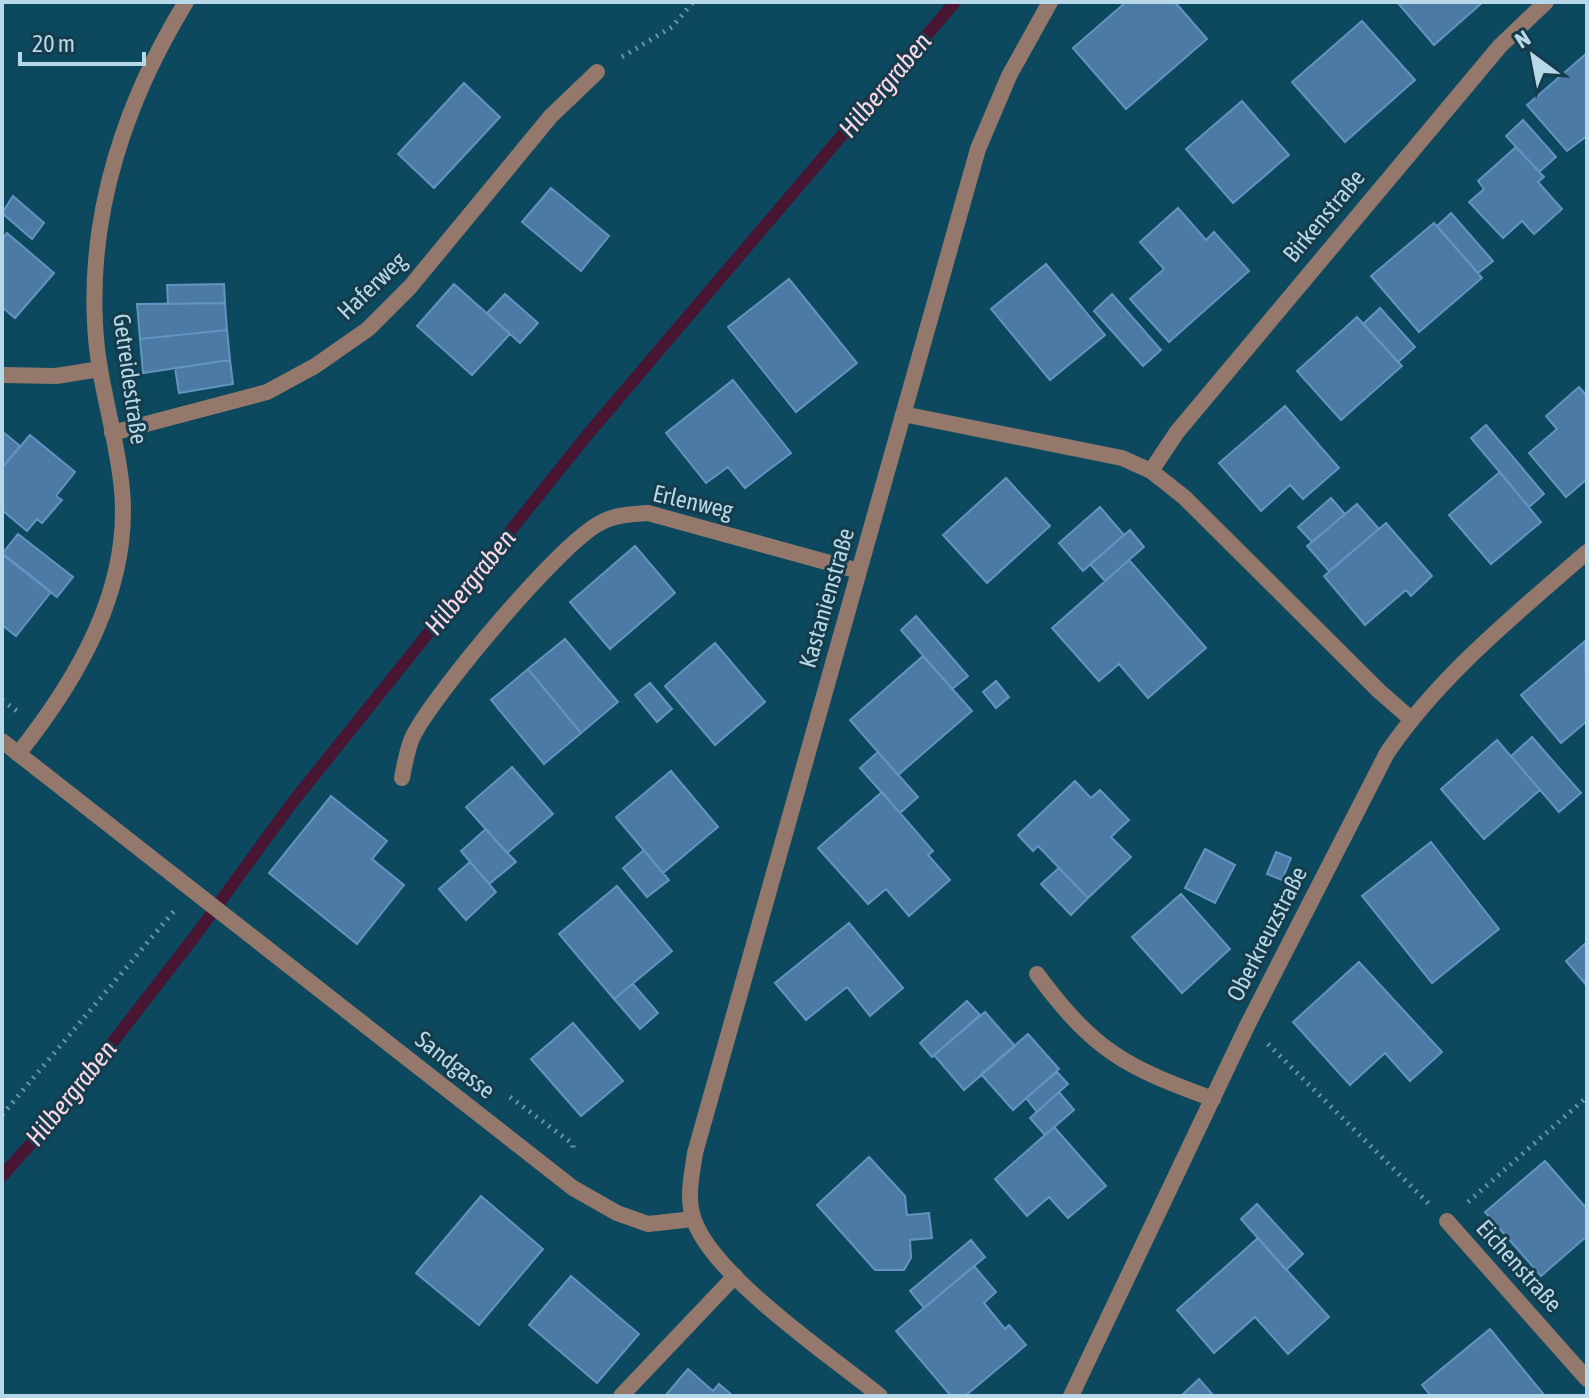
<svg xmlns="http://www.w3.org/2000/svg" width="1589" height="1398" font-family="'Asap Condensed',sans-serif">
<rect width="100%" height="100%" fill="#0c485e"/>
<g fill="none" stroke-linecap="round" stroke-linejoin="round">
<path stroke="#481533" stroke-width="12" d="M2,1176L57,1114L195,936L292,803L588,434L955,2"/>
</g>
<path fill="#4b7aa5" stroke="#6393c0" stroke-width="2" d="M1126,2H1175L1207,39L1126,109L1073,48Z
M1397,2H1483L1434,45Z
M1362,21L1415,80L1345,142L1292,82Z
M1587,53V136L1567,151L1527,105Z
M464,83L500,117L434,188L398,154Z
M1242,101L1289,155L1233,203L1186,149Z
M1523,120L1556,157L1539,172L1506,136Z
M1516,147L1544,177L1538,182L1562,209L1534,234L1522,221L1503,238L1469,202L1484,189L1478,181Z
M551,188L609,236L581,271L522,222Z
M13,196L44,223L32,239L2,213Z
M1178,208L1206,240L1214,232L1249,271L1169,342L1130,299L1164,269L1140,242Z
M1451,213L1493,261L1478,273L1437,226Z
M1434,223L1482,278L1419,332L1371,276Z
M7,233L54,273L15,318L2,307V239Z
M1046,264L1105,335L1050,380L991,309Z
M789,279L857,363L796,412L728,327Z
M224,284L225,303L168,304L167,285Z
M454,284L510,334L472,375L417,326Z
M505,294L538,323L520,343L487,313Z
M1112,294L1161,350L1143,366L1094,311Z
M225,303L227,330L140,339L137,304Z
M1380,308L1415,347L1398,362L1363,324Z
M1357,317L1402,366L1341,420L1297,371Z
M227,330L230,360L143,373L140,339Z
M230,360L233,384L179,393L175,368Z
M733,380L791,453L745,488L728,467L706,483L666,433Z
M1579,387L1587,396V479L1566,497L1529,453L1557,429L1546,416Z
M1285,406L1339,468L1303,499L1290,485L1261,511L1219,463Z
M1486,425L1544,494L1529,507L1471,438Z
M3,432L20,446L2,468V433Z
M30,435L75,472L56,496L62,500L42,523L37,519L27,531L2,510V468Z
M1500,472L1541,522L1491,564L1449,515Z
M1006,478L1050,526L987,583L943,535Z
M1331,498L1345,514L1312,542L1298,527Z
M1357,504L1379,529L1329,571L1307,546Z
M1100,507L1124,535L1083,571L1059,543Z
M1386,523L1432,576L1411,596L1406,590L1365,625L1324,576Z
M1130,530L1144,547L1105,581L1090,564Z
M18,534L73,577L57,597L2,554Z
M635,546L675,593L610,649L570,602Z
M2,553L51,592L16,636L2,625Z
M1129,560L1206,648L1148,698L1119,664L1099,681L1052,628Z
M916,616L968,676L952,689L901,630Z
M565,639L618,702L581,733L528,669Z
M1585,641L1587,721L1561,743L1521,695Z
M715,643L765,702L715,745L665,686Z
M923,656L972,711L898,775L850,720Z
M528,669L581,733L544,764L491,700Z
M996,681L1009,697L996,708L983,692Z
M650,683L672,709L657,722L635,695Z
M1532,737L1581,793L1559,812L1511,756Z
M1497,740L1540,790L1484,839L1441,789Z
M878,752L918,797L900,813L860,768Z
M512,767L553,814L507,853L466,807Z
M671,771L718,827L663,873L616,817Z
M1075,781L1091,798L1100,790L1129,820L1111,837L1131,857L1088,898L1038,846L1033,851L1018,835Z
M882,792L933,851L928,855L950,880L909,916L886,889L868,904L818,848Z
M331,796L387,841L372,859L404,885L357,944L269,873Z
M486,829L516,862L489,884L461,851Z
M1431,842L1499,929L1432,983L1362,896Z
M1205,849L1235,865L1215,903L1185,888Z
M644,850L669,880L647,897L623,868Z
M1276,852L1291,858L1282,880L1267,874Z
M470,862L496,892L466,920L439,889Z
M1059,868L1088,898L1071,915L1041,884Z
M617,886L672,951L614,999L559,934Z
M1181,894L1230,949L1182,993L1132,937Z
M849,923L903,988L870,1016L847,987L806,1020L775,983Z
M1587,942V986L1566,961Z
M1359,962L1442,1052L1410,1081L1385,1053L1350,1085L1293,1022Z
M633,984L658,1013L640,1029L614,999Z
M967,1001L980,1015L932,1057L920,1043Z
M985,1012L1015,1046L964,1090L934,1055Z
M573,1023L623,1081L581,1116L531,1059Z
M1028,1034L1059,1069L1013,1110L981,1074Z
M1057,1072L1068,1084L1037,1112L1026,1098Z
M1059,1092L1074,1110L1045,1135L1030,1118Z
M1054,1127L1106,1186L1068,1218L1049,1197L1027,1216L995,1179Z
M869,1157L905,1196L907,1215L929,1213L932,1238L910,1240L911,1258L904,1270H875L817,1205Z
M1545,1161L1587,1209V1236L1541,1276L1485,1212Z
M481,1196L543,1249L479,1325L416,1273Z
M1257,1204L1303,1254L1286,1270L1241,1219Z
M1258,1238L1329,1317L1288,1354L1255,1317L1214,1353L1177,1310Z
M971,1240L985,1257L924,1308L910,1291Z
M974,1266L996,1292L984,1303L1005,1329L1009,1325L1026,1345L965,1396H951L896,1331Z
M571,1276L639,1334L597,1383L529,1325Z
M1490,1329L1545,1396H1431L1422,1385Z
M688,1369L713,1391L719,1384L733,1396H665Z
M1199,1379L1214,1396H1181Z"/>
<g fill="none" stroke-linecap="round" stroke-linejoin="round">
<path stroke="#6695a7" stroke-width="5" stroke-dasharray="2 6" stroke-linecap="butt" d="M622,57L672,27L693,2
M2,700L17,711
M1268,1044L1429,1204
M510,1097L573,1144V1151
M2,1115L174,911
M1468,1202L1587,1097"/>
<path stroke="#93786b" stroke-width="16" d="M1447,1221L1587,1379
M621,1396L735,1276"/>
<path stroke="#93786b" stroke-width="16" d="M2,375L56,376L100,369
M903,414L1122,458L1151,471L1184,497L1379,691L1411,719
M112,433L267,392L315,366L368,329L410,287L551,116L597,72
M1151,471L1177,432L1500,46L1546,2
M2,741L573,1188L617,1213L648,1224L693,1219
M18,754C77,680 131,589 122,490C117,434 97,379 95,323C89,209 127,98 186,2
M402,778C405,763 407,749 413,736C435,693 559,544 600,523C614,515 631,514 648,513L859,571
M1037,974C1094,1051 1125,1067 1213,1099
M880,1396C831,1356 714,1277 694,1220C686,1199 692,1174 695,1153L978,149L1009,76L1050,2
M1071,1396L1248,1024L1387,753C1440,675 1516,614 1587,552"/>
</g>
<g text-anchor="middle" stroke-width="6" stroke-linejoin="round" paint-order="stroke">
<g font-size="24" fill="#b6d8e8" stroke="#163c4c">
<text transform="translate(1324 216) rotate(-50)" y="8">Birkenstraße</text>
<text transform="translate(372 286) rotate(-44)" y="8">Haferweg</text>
<text transform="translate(130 379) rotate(82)" y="8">Getreidestraße</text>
<text transform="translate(693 502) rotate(13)" y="8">Erlenweg</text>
<text transform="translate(827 598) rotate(-74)" y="8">Kastanienstraße</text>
<text transform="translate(1267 934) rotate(-63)" y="8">Oberkreuzstraße</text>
<text transform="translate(455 1065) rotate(38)" y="8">Sandgasse</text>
<text transform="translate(1519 1266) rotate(48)" y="8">Eichenstraße</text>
</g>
<g font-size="26" font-style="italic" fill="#fad6e7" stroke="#163c4c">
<text transform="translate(885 85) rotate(-50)" y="9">Hilbergraben</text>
<text transform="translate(470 582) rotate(-51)" y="9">Hilbergraben</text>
<text transform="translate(71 1093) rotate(-51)" y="9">Hilbergraben</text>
</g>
</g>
<rect width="1589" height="1398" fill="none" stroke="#b6d8e8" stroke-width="8"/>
<g transform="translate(1533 56) rotate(328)" stroke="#163c4c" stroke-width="6" paint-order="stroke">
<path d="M0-6L14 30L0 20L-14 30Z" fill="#b6d8e8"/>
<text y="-12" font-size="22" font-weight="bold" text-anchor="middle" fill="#b6d8e8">N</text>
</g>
<path d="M20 52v12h124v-12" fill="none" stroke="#b6d8e8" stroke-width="4"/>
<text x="32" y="52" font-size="24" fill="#b6d8e8" stroke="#163c4c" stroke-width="6" paint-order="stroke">20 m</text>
</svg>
